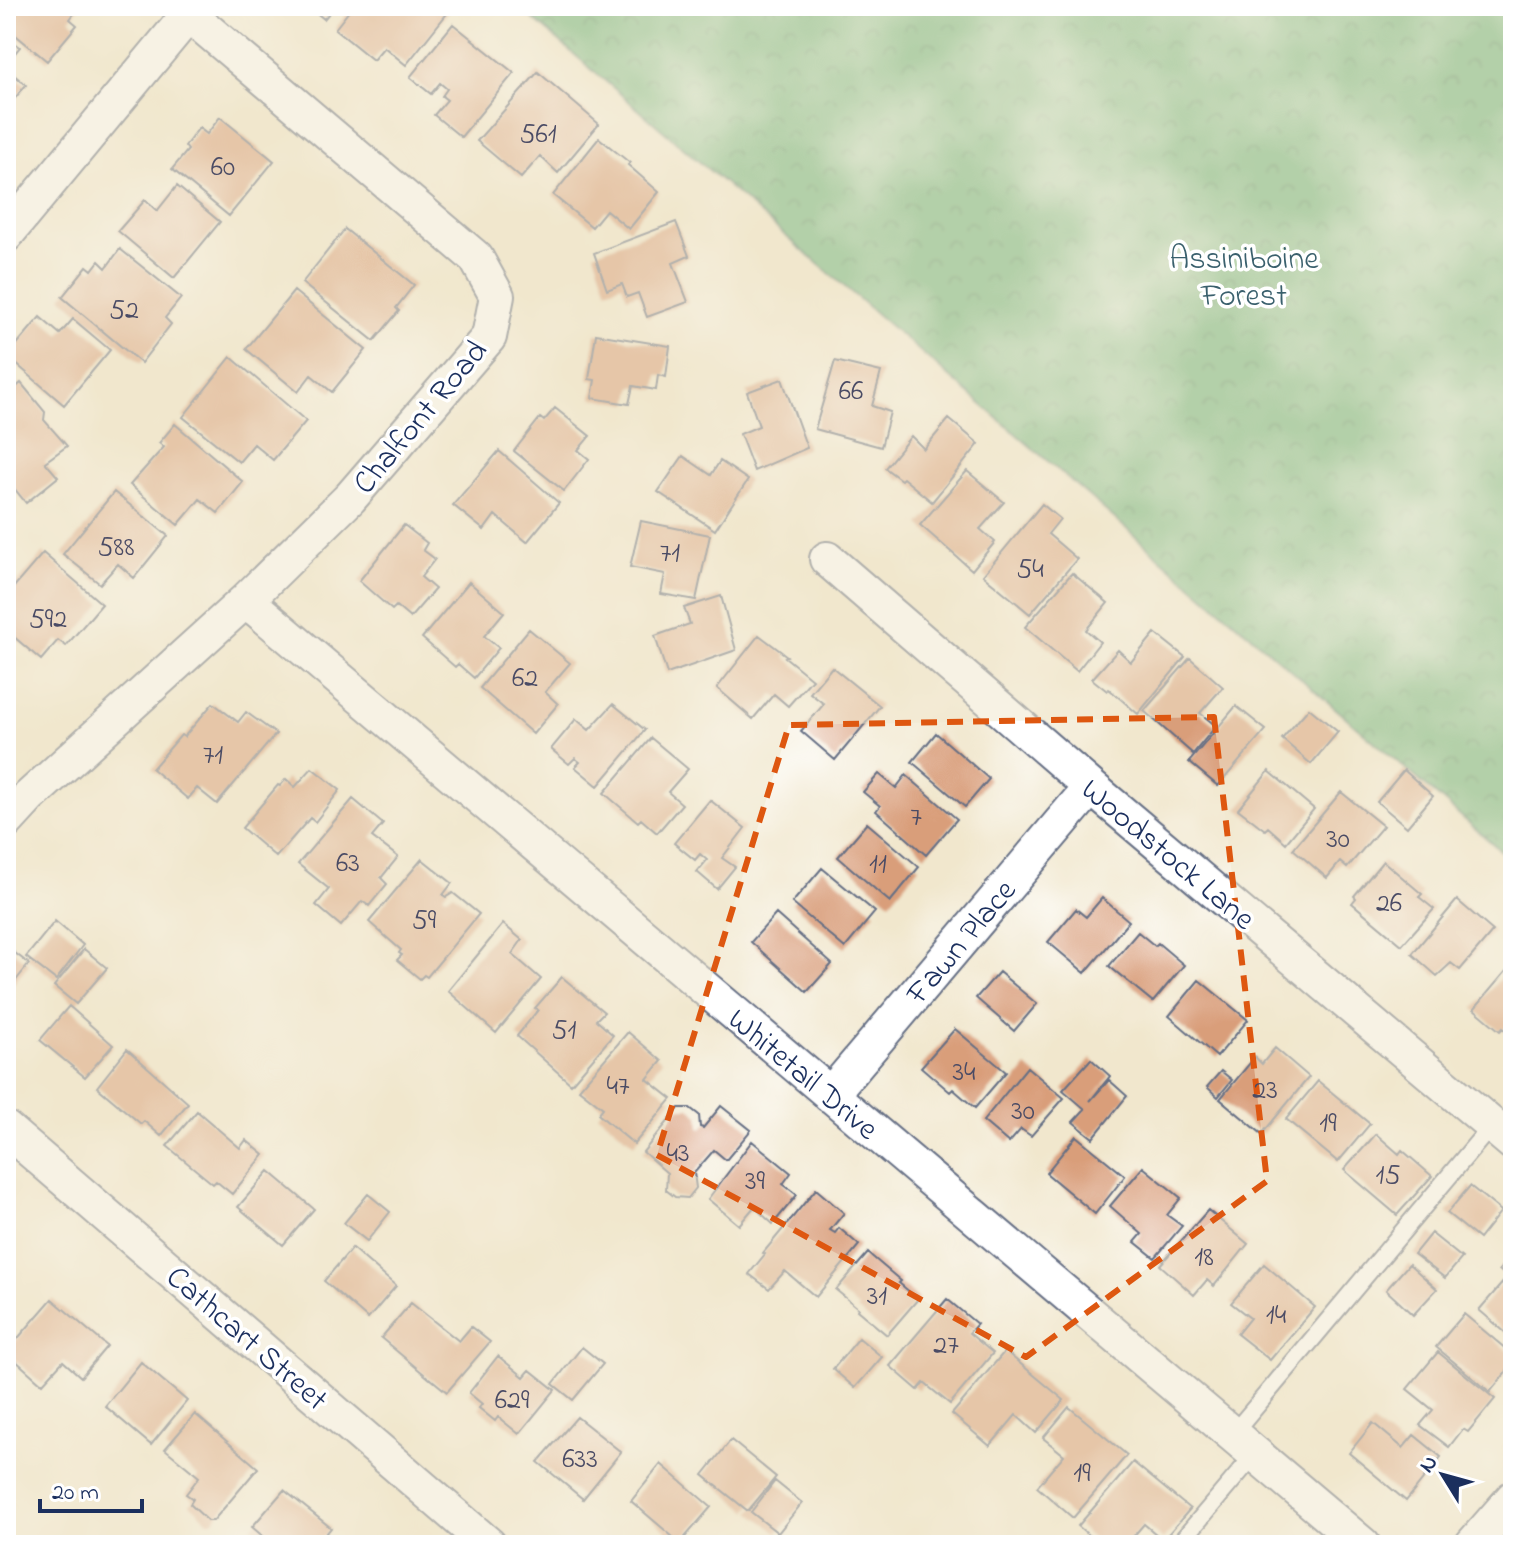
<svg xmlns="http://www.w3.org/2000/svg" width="1519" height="1551" font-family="'Indie Flower',sans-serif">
<defs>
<pattern id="forest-crowns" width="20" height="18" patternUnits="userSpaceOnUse" patternTransform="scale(2)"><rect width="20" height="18" fill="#69b37b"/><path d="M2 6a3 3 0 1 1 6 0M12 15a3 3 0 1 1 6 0" fill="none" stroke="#569268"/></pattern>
</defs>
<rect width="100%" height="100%" fill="#fff"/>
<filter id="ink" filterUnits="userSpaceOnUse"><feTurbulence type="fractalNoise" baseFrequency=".0125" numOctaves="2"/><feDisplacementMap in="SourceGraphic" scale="16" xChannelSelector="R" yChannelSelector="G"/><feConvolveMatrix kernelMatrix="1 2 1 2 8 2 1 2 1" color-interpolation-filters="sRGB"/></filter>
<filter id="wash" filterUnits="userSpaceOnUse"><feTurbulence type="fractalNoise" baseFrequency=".006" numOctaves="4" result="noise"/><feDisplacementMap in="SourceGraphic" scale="32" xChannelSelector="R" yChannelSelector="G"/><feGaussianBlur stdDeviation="1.8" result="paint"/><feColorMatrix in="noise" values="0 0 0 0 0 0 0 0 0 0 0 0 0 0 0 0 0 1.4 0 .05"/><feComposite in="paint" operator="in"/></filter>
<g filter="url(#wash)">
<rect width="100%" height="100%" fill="#f1e7cd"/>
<path fill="url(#forest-crowns)" stroke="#42716c" stroke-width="2" d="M518,6H1513V861Z"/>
<g id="blocks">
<path fill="#d99e7a" d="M6,6H80L70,19L77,25L47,61L6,27Z
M308,6H335L324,19Z
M353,6H453L406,65L384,47L373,60L335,29Z
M453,24L514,73L461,137L434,115L447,100L442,96L447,89L440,83L431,94L410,77Z
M6,36L20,47L6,64Z
M6,68L26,85L6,109Z
M538,72L599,124L558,173L540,156L521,178L477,141Z
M220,117L274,161L229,216L172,169L188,150L185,146L199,128L207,134Z
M599,138L630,163L628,165L659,192L629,229L606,210L592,227L553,195Z
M177,186L220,222L174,278L118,231L145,200L157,211Z
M676,222L689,256L673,263L688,302L647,317L638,293L627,297L622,284L607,290L594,253Z
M345,229L414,285L396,308L399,311L374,341L302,283Z
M120,249L181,298L165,318L171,324L141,363L62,297L87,266L92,270L99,261L106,268Z
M294,291L366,350L332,392L311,375L298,392L246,349Z
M40,317L60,334L73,319L110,350L64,405L7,356Z
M596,334L670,346L666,377L658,375L656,390L633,386L629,404L592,398L595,380L589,379Z
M231,357L306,421L273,460L254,444L239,462L183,417Z
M835,361L881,372L872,406L890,412L881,447L815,429Z
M782,379L807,448L754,471L740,434L759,426L747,392Z
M21,383L45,412L44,420L67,446L45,462L58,477L26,503L6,478V396Z
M555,408L590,436L578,450L589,459L564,491L514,451L540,418L544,421Z
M949,419L979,444L932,502L903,478L901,480L885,468L911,436L924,449Z
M175,424L243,482L218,513L200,499L178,525L130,485L164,447L159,443Z
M499,451L559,503L527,542L495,515L484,530L453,505Z
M683,456L711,475L720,461L748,480L715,530L658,492Z
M967,471L1004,502L980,529L995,542L972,570L920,525Z
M114,492L168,536L134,578L118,564L100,584L63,554Z
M1042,504L1060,519L1048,534L1077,559L1030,614L983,575Z
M641,521L710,535L696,600L661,594L665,574L630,567Z
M404,525L427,543L423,550L435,559L421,577L435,589L410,618L396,606L392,610L359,581Z
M43,553L102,604L66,646L58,640L41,660L6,630V596Z
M1072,573L1108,603L1086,630L1100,642L1077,671L1025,627Z
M469,582L504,612L484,636L499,648L474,678L458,664L455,667L422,638Z
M721,596L736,650L667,674L655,636L690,624L684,608Z
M529,629L570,663L545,692L558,704L533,734L480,688Z
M1155,633L1185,657L1138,714L1109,689L1107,691L1092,679L1118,650L1131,662Z
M759,635L787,656L785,657L812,679L788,706L774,694L753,719L717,688Z
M1190,658L1223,687L1200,713L1216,726L1193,754L1144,711Z
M832,667L880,706L835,760L801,731L824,704L810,693Z
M213,703L238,722L246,712L276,734L217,804L197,788L188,799L152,769L181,735L184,737Z
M613,704L645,730L598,786L575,767L580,762L575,758L569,764L551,749L576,719L589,730Z
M1236,706L1266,730L1218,786L1189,762Z
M1309,708L1338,732L1311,764L1282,739Z
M936,733L989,779L965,807L912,762Z
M651,738L688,769L668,792L682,804L657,833L641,819L638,822L604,793Z
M312,768L340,790L315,822L310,818L276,857L242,828L278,785L280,786L286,779L295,787Z
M1404,770L1433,796L1407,827L1377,802Z
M1269,771L1314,809L1286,843L1268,827L1265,830L1238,809Z
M879,774L896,788L906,775L957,819L926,855L876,811L880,806L863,792Z
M1341,792L1383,826L1347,868L1340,862L1327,878L1293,849Z
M353,799L383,824L372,837L398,857L381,878L387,884L369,906L362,901L341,926L316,905L329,889L298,864Z
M710,800L745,828L722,858L735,867L717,889L697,872L707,860L700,854L695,860L674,843Z
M867,823L919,867L890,902L838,857Z
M422,859L452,883L443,895L446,897L453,893L479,914L427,977L424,975L420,979L397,960L402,955L399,953L401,950L369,922Z
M1383,861L1422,894L1419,897L1434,909L1402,945L1352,903L1356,898L1354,896Z
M822,868L875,912L845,948L792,903Z
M1102,898L1129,921L1085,973L1048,942L1076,909L1086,917Z
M1457,900L1493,931L1460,970L1451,963L1437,976L1412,954Z
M776,914L832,964L807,992L751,942Z
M55,921L83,945L56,980L26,957Z
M503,924L522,940L512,954L541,979L496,1033L448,991Z
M1138,932L1155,946L1158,943L1184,965L1153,1002L1109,966Z
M6,946L29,964L6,993Z
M84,949L107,968L76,1004L54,986Z
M1507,970L1511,974L1513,972V1037L1503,1028L1500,1031L1474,1009Z
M999,972L1037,1004L1014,1031L976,998Z
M562,977L604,1012L596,1020L613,1035L571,1084L517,1036L538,1010L535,1008Z
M1199,980L1248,1020L1217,1057L1169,1016Z
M69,1006L113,1045L85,1077L40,1040Z
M955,1029L1006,1072L975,1108L953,1089L950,1092L921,1067Z
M628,1032L662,1061L647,1079L672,1099L634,1144L598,1114L603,1108L579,1089Z
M1275,1048L1309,1077L1262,1134L1220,1099L1255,1057L1262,1064Z
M127,1049L188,1103L161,1136L144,1121L141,1124L97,1087Z
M1091,1059L1110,1076L1090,1101L1109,1080L1127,1096L1093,1138L1073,1122L1085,1109L1063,1090Z
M1027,1067L1064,1098L1031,1136L1021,1129L1009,1143L983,1121Z
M1221,1071L1232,1080L1218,1097L1207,1087Z
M1318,1081L1370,1124L1338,1162L1286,1119Z
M721,1106L751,1130L726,1160L714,1150L694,1173L696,1188L688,1198L675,1197L666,1190L667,1173L643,1152L679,1108H690L699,1115L700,1127L703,1128Z
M197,1111L240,1148L246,1140L264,1155L232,1194L216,1181L213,1184L167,1146Z
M1376,1134L1399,1154L1402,1150L1432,1176L1397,1215L1344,1170Z
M1076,1136L1125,1176L1095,1214L1046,1173Z
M752,1141L791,1173L783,1184L797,1195L773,1224L754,1207L739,1225L708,1199Z
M1143,1167L1181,1198L1167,1215L1182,1226L1155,1258L1135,1242L1142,1234L1110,1206Z
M269,1171L314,1209L283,1245L238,1207Z
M1470,1186L1501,1211L1479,1239L1447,1213Z
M816,1189L844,1213L830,1230L835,1233L839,1228L859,1245L816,1297L785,1271L769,1289L749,1274L765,1254L763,1253Z
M368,1194L390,1212L367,1241L344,1223Z
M1208,1210L1248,1244L1214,1286L1207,1280L1194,1295L1160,1265Z
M1431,1233L1462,1258L1445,1278L1414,1254Z
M352,1248L396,1286L368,1319L324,1281Z
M868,1253L901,1281L899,1283L918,1299L887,1335L857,1310L858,1308L836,1290Z
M1513,1254V1282L1499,1270Z
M1264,1264L1315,1307L1270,1360L1237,1334L1250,1318L1231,1303Z
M1409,1264L1437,1289L1413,1315L1386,1290Z
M1505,1280L1513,1287V1339L1479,1310Z
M52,1299L107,1346L81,1377L63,1361L42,1384L6,1352Z
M947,1299L977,1324L969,1333L993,1353L950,1404L924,1383L918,1390L890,1366Z
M411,1303L459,1341L471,1327L490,1342L447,1392L431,1379H430L381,1338Z
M1464,1314L1513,1355V1364L1490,1392L1436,1347Z
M859,1338L882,1357L855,1388L833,1369Z
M582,1347L603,1364L573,1400L553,1384Z
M1005,1351L1064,1400L1036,1433L1016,1415L990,1446L952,1414Z
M1438,1352L1495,1399L1468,1432L1463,1429L1449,1447L1420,1425L1433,1410L1407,1389Z
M498,1356L524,1377L530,1370L555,1390L519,1434L498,1417L495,1421L479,1408L482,1404L469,1393Z
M141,1362L187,1401L151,1445L105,1406Z
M1069,1407L1127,1455L1073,1518L1037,1487L1064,1455L1043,1438Z
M195,1414L258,1468L213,1521H208L190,1504L193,1499L186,1494L199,1477L165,1449Z
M577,1417L621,1452L583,1499L538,1462Z
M1373,1423L1403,1448L1414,1435L1441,1457L1406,1501L1349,1453Z
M731,1440L776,1477L748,1511L703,1475Z
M1133,1462L1190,1509L1163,1540L1144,1524L1126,1545H1100L1078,1526Z
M661,1464L711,1507L680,1543L631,1501Z
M775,1481L802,1503L778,1533L751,1512Z
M284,1490L331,1528L317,1545H273L252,1527Z"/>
</g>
</g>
<g filter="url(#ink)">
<use href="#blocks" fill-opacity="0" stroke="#666f85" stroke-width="2"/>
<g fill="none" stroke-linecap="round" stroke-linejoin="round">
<g stroke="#666f85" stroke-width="20">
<path id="service" d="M1232,1435L1492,1125
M1178,1545L1255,1454"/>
</g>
<g stroke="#666f85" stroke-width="38">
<path id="minor" d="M6,235L189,14
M827,559L1091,787L1513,1143
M246,600L1363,1545
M6,822L29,797L246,600L350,498L489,337L497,296L476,258L179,6
M830,1095L1091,787
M6,1129L489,1545
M1472,1545L1513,1498"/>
</g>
<use href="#service" stroke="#fff" stroke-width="16"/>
<use href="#minor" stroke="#fff" stroke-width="34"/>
</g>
</g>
<path d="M0 0H1519V1551H0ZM1214,717L1267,1181L1026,1357L657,1155L789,725Z" fill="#f1e7cd" fill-opacity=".55" fill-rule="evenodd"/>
<path fill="none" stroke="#de5710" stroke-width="6" stroke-dasharray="16 10" stroke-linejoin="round" d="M1214,717L1267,1181L1026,1357L657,1155L789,725Z"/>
<g text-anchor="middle" stroke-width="7" stroke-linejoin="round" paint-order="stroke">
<g font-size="28" fill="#4a4b65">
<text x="538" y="142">561</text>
<text x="223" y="175">60</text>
<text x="124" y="318">52</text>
<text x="851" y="399">66</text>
<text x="116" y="555">588</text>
<text x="670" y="561">71</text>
<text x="1030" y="577">54</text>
<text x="48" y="627">592</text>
<text x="525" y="686">62</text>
<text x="213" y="763">71</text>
<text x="916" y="825">7</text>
<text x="1338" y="847">30</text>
<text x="348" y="871">63</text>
<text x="878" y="872">11</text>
<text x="1389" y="911">26</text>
<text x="424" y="928">59</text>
<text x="564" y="1038">51</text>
<text x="964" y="1080">34</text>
<text x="618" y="1094">47</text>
<text x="1265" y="1098">23</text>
<text x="1023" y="1119">30</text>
<text x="1328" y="1131">19</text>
<text x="678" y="1161">43</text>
<text x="1388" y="1183">15</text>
<text x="755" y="1189">39</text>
<text x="1204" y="1265">18</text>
<text x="877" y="1304">31</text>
<text x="1276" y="1323">14</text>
<text x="946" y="1353">27</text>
<text x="512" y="1408">629</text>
<text x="580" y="1467">633</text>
<text x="1082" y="1481">19</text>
</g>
<g font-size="32" fill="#3a606d" stroke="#fff">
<text x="1244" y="268">Assiniboine<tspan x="1244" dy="37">Forest</tspan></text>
</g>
<g font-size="32" fill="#1b2f5e" stroke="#fff">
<text transform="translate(419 416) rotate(-50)" y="11">Chalfont Road</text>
<text transform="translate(1169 853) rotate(40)" y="11">Woodstock Lane</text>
<text transform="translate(960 941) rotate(-50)" y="11">Fawn Place</text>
<text transform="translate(804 1073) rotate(40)" y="11">Whitetail Drive</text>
<text transform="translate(248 1337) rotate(41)" y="11">Cathcart Street</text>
</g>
</g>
<rect width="1519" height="1551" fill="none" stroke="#fff" stroke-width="32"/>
<g transform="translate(1443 1475) rotate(307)" stroke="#ffffff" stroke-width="6" paint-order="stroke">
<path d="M0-6L14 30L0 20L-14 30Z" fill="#1b2f5e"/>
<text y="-12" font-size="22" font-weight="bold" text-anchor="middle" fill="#1b2f5e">N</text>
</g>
<path d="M40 1499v12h102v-12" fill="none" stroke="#1b2f5e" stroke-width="4"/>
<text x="52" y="1499" font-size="24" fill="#1b2f5e" stroke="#ffffff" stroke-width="6" paint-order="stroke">20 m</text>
</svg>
